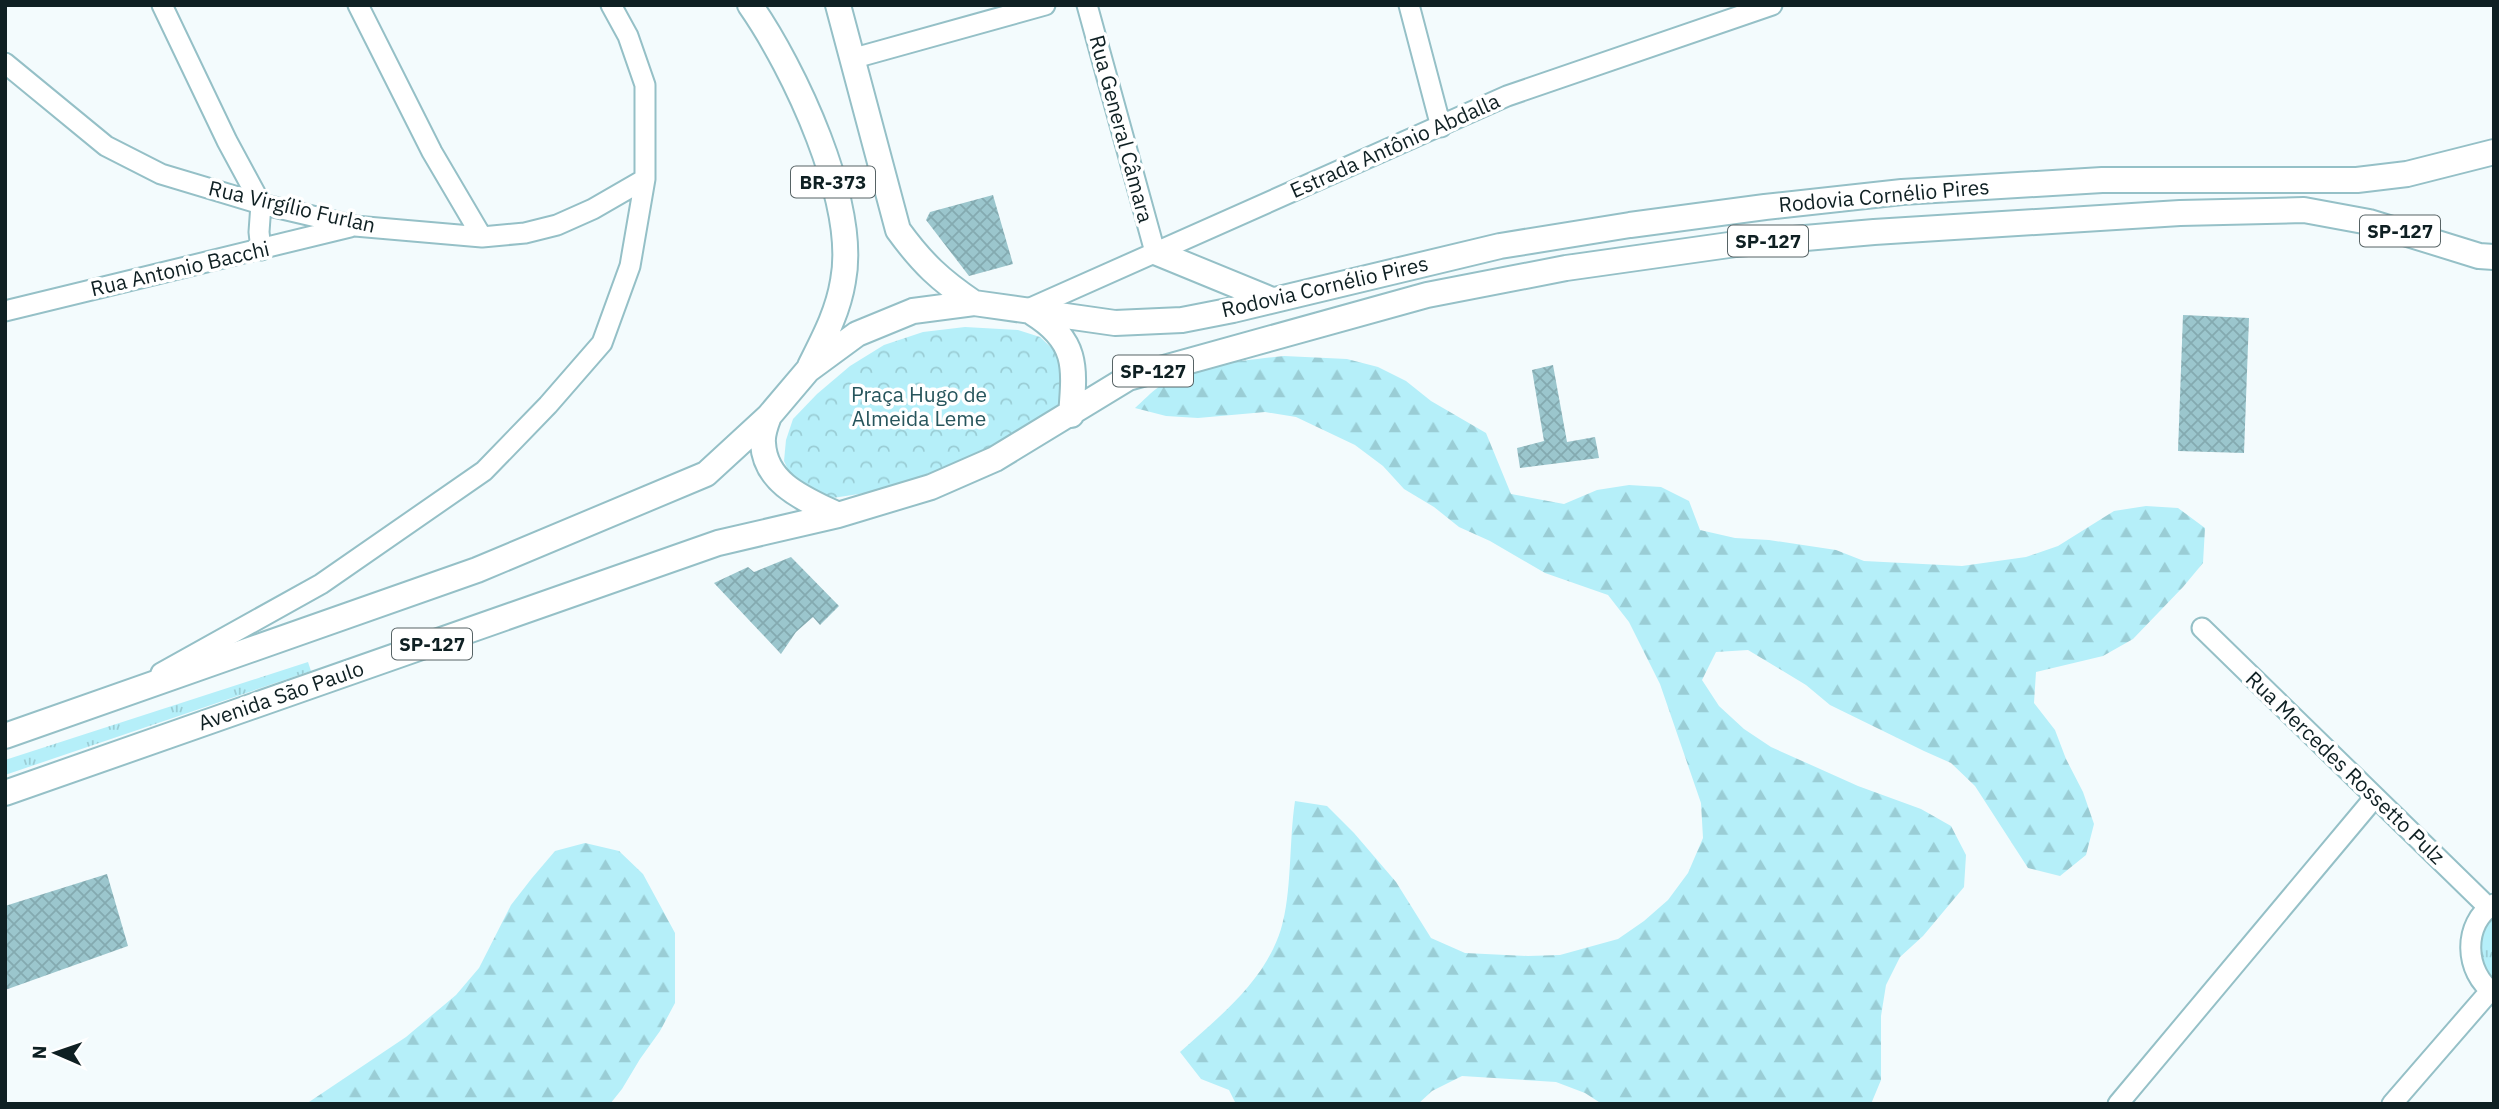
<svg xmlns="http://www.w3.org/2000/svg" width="2499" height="1109" font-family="'IBM Plex Sans',sans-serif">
<defs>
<pattern id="grass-tufts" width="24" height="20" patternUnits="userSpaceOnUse" patternTransform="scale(1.75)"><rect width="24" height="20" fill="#b5eff9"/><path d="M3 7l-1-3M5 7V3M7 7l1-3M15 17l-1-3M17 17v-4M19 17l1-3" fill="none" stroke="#9acdd5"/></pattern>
<pattern id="forest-firs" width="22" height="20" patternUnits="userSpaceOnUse" patternTransform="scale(1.75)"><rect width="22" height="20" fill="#b5eff9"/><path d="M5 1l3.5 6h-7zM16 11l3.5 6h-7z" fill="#9acdd5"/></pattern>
<pattern id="park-crowns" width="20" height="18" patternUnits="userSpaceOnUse" patternTransform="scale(1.75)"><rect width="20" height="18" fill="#b5eff9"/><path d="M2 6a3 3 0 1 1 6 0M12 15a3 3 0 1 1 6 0" fill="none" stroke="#9acdd5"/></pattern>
<pattern id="building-cross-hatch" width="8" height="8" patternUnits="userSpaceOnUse" patternTransform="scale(1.75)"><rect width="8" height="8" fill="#9bc6cd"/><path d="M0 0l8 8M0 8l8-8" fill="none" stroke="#84aab0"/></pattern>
</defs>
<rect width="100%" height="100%" fill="#f3fbfd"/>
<path fill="url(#grass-tufts)" d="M308,662L311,671L5,775V760Z
M2494,917V979C2476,962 2477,934 2494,917Z"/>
<path fill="url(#forest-firs)" d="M1284,356L1347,359L1378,367L1406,381L1431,401L1486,433L1511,494L1564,504L1597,490L1629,485L1661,487L1689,501L1700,530L1735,538L1769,540L1836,550L1864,561L1962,566L2026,557L2058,546L2114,511L2146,506L2178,508L2205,528L2203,563L2183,587L2133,639L2103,656L2036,672L2034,703L2055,730L2066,759L2083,792L2094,824L2086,855L2060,876L2028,868L1975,786L1951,763L1924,751L1830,705L1806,685L1748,650L1716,652L1702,680L1719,706L1744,729L1771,747L1858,786L1921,809L1951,826L1966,855L1964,887L1923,936L1900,957L1886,985L1881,1016V1080L1871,1104H1602L1585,1093L1556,1082L1462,1076L1432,1091L1418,1104H1236L1229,1090L1201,1079L1180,1052C1219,1017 1265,981 1281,929C1292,894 1289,840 1295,801L1327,806L1354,833L1396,882L1431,938L1465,953L1528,956L1560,955L1618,939L1644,921L1668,900L1688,873L1703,838L1701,803L1660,684L1629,622L1608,595L1545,573L1490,541L1459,527L1434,507L1404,489L1383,466L1355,445L1296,417L1265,412L1198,418L1166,416L1135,408C1143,401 1151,392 1160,386C1198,364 1241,361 1284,356Z
M585,843L619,851L643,874L675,933V1003L660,1031L640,1059L622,1089L610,1104H306L406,1037L456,995L479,968L511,905L532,878L555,851Z"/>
<path fill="url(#park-crowns)" d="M965,327L1018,330L1040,337L1056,352L1065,377L1064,398L1047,421L942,474L885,490L826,499L794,483L784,461L786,440L793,419L817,394L850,366L884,345L923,332Z"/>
<path fill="url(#building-cross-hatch)" d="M993,195L1013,264L969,276L926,220L930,212Z
M2183,315L2249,318L2244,453L2178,451Z
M1553,365L1567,442L1595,437L1599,458L1520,468L1517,448L1544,441L1532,370Z
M791,557L839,606L820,625L813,617L796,632L781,654L714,583L748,567L754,572Z
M107,874L128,946L5,990V906Z"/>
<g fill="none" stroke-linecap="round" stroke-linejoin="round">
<g stroke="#95c0c7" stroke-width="23">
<path id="minor" d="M162,5L227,141L261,204L259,232L261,250
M358,5L432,152L482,237
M1087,5L1155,252
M1409,5L1441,127
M851,59L1045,5
M5,63L106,146L161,174L261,204L355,226L482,237L525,233L557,225L593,209L645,179
M1026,310L1507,96L1772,5
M5,311L350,227
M2202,628L2488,907
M161,673L321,584L484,471L548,405L602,343L630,266L645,179V85L628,36L611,5
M2494,904C2462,923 2464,973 2494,993
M2118,1104L2375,797
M2392,1104L2490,991"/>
</g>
<g stroke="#95c0c7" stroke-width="28">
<path id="major" d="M750,5C794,68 858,203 843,281C838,312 824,338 810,366
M838,5L898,230C922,263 940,280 974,303
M1155,252L1272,300
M1033,313C1078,341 1075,367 1071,415
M769,416C766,424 762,434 763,443C765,484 805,499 838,515
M5,736L477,570L706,474L769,416L808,370L857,334L913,311L974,303L1115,323L1182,320L1233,310L1500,246L1630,225L1765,207L1902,192L2102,180H2357L2407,174L2494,152
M5,793L718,543L838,515L931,487L995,459L1128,378L1427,295L1566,268L1736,244L1874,232L2180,213L2304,210L2369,222L2479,256L2494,257"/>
</g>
<use href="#minor" stroke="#fff" stroke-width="19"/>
<use href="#major" stroke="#fff" stroke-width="24"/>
</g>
<g text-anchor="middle" stroke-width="7" stroke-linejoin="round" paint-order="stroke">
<g fill="#fff" stroke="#576365" stroke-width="2">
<rect x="791" y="166.5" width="84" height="31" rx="5"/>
<rect x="2360" y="215.5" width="80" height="31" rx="5"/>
<rect x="1728" y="225.5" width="80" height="31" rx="5"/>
<rect x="1113" y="355.5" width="80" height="31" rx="5"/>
<rect x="392" y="628.5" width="80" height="31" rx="5"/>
</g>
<g font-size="19" font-weight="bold" fill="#0f2023">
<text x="833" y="189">BR-373</text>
<text x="2400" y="238">SP-127</text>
<text x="1768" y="248">SP-127</text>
<text x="1153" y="378">SP-127</text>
<text x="432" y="651">SP-127</text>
</g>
<g font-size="21" fill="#0f2023" stroke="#fff">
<text transform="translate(1121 129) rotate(75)" y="7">Rua General Câmara</text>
<text transform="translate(1395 146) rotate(-24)" y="7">Estrada Antônio Abdalla</text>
<text transform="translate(1884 196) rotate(-5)" y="7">Rodovia Cornélio Pires</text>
<text transform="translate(292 207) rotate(13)" y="7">Rua Virgílio Furlan</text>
<text transform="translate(180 269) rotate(-13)" y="7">Rua Antonio Bacchi</text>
<text transform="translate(1325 287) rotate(-13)" y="7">Rodovia Cornélio Pires</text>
<text transform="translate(281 696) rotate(-19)" y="7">Avenida São Paulo</text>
<text transform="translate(2345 768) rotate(44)" y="7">Rua Mercedes Rossetto Pulz</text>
</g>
<g font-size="21" fill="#27555c" stroke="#fff">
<text x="919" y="402">Praça Hugo de<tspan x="919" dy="24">Almeida Leme</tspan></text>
</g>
</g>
<rect width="2499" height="1109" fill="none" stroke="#0f2023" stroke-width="14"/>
<g transform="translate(56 1053) rotate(272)" stroke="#ffffff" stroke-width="5" paint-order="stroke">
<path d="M0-5L12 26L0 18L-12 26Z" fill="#0f2023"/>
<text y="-10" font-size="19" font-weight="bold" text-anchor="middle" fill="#0f2023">N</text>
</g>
</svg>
